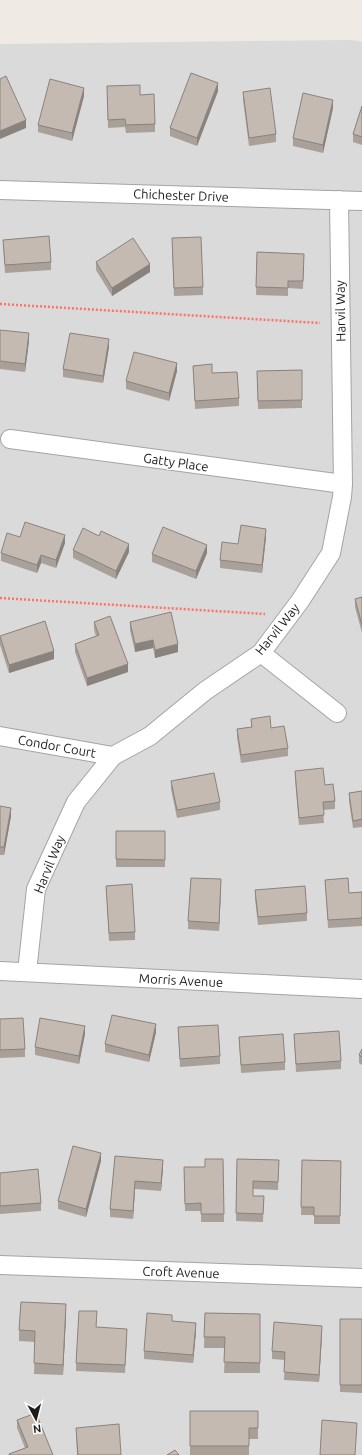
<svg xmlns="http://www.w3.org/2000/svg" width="362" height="1455" font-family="Ubuntu,sans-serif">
<rect width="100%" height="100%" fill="#efeae3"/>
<path fill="#dbdada" d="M352,40L362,42V1455H0V44Z"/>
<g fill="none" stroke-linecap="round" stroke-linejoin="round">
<g stroke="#a4a4a4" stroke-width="20">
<path id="minor" d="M0,190L362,201
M10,439L343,484
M261,653L337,713
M0,736L113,756
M0,971L362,989
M27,972L36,889L76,802L113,756L150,736L205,691L261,653L300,601L331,553L342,497L343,484L339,200
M0,1265L362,1278"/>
</g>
<path stroke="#fe7164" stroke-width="2.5" stroke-dasharray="2 2" stroke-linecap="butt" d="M0,304L320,323
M0,598L265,614"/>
<use href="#minor" stroke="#fff" stroke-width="18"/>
</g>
<path fill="#a9a099" d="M107,86L140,95L155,124V132L126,133L125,127L108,128Z
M218,91L197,146L170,136V128Z
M243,92L276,134V142L249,146L243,100Z
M84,96L72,141L38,132V125Z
M362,106V145L353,142V134Z
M333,108L323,153L293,146V138Z
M3,240L51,262V270L5,273Z
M172,246L203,287V295L174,296Z
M257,252L304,254L303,289L288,288V296L256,295Z
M96,262L150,272L112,296L96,270Z
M0,330L29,341L25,372L0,369Z
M109,347L103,383L63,377V369Z
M193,366L212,373L239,398V406L195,409Z
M302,370V408L258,409L257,371Z
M177,371L169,401L126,389V381Z
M20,537L65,543L56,568L41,563L37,573L1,561V553Z
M266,537L262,573L220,568V560L238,544Z
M73,550L129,552L116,579L73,558Z
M207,553L196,579L152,562V554Z
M362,597V633L355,607V599Z
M94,622L128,672L87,686L75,652V644L96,636L94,630Z
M130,622L178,652L155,658L153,648L135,652L130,630Z
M0,636L54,659L9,673L0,645Z
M251,719L271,728L288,748V756L241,763L237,737V729L251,727Z
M295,771L325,785L335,801V809L323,810L324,823L299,825L295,779Z
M171,781L220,802V810L177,818L171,789Z
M362,791V827L353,828L349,801V793Z
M0,806L11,816L4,855H0Z
M116,831H165V867H116Z
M325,880L349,893L362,892V926L328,928Z
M106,886L135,932V940L109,941Z
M221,887L219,931L188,929V921Z
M255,890L307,913V921L258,925L255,898Z
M0,1019L25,1049V1057L0,1058Z
M178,1027L220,1056V1064L180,1067Z
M156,1032L149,1062L105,1052V1044Z
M85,1034L79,1064L35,1055V1047Z
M294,1034L341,1061V1069L296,1072Z
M239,1037L285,1062V1070L241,1073Z
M362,1049V1065L359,1063V1055Z
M115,1156L163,1168L161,1191L135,1189L133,1219L110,1217V1209Z
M223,1159L224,1222H201V1211H185L184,1167H205Z
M237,1159L279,1160L278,1190L253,1189V1196H264L263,1222L236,1221Z
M302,1160L341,1161L340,1224H314V1215H301Z
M101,1161L86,1217L58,1209V1201Z
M0,1173L41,1203V1211L0,1214Z
M205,1313L260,1314V1373H224L225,1348H204Z
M66,1315L63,1375L34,1374L35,1342L19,1341V1330Z
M340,1319H362V1393L340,1392Z
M172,1321L196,1331L193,1363L144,1359V1351Z
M97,1327L127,1337L125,1373L76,1371V1363Z
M322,1334L319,1382L284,1380L285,1360L272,1359V1351Z
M190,1411H258V1439H249V1455H190Z
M17,1420L53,1455H9V1454L25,1448L17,1428Z
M76,1428L121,1455H77Z"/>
<path fill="#89827d" d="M218,83V91L197,146V138Z
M84,88V96L72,141V133Z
M333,100V108L323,153V145Z
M26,120V128L0,139V131Z
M150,264V272L112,296V288Z
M29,333V341L25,372V364Z
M109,339V347L103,383V376Z
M177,363V371L169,401V393Z
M266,529V537L262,573V565Z
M65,535V543L56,568V560Z
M129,544V552L116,579V571Z
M207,545V553L196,579V571Z
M41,555V563L37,573V565Z
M153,640V648L135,652V644Z
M178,644V652L155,658V650Z
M54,651V659L9,673V665Z
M128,664V672L87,686V678Z
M11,808V816L4,855V847Z
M221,879V887L219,931V923Z
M156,1024V1032L149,1062V1055Z
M85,1026V1034L79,1064V1056Z
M101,1153V1161L86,1217V1209Z
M163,1160V1168L161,1191V1183Z
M135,1181V1189L133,1219V1211Z
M66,1304V1315L63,1375V1365Z
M196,1323V1331L193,1363V1355Z
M322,1326V1334L319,1382V1375Z"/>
<path fill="#c4bab2" stroke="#89827d" d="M191,73L218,83L197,138L170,128Z
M6,76L26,120L0,131V79Z
M50,79L84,88L72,133L38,125Z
M140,85V95L154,94L155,124L126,125L125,119L108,120L107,86Z
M270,88L276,134L249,138L243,92Z
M303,93L333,100L323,145L293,138Z
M362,106V137L353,134Z
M49,236L51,262L5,265L3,240Z
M201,237L203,287L174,288L172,238Z
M133,238L150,264L112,288L96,262Z
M257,252L304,254L303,281H288V288L256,287Z
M0,330L29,333L25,364L0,361Z
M70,333L109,339L103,376L63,369Z
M134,352L177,363L169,393L126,381Z
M212,364V373L237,372L239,398L195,401L193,366Z
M302,370V400L258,401L257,371Z
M25,522L65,535L56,560L41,555L37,565L1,553L7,533L20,537Z
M241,525L266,529L262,565L220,560L222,542L238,544Z
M163,527L207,545L196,571L152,554Z
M83,528L99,536L101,531L129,544L116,571L73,550Z
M362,597V625L355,599Z
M171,612L178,644L155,650L153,640L135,644L130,622Z
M110,616L128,664L87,678L75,644L99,635L94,622Z
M45,621L54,651L9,665L0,636Z
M270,716L271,728L284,726L288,748L241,755L237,729L252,727L251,719Z
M323,768L325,785L333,784L335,801L323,802L324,815L299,818L295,771Z
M214,773L220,802L177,810L171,781Z
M362,791V819L353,821L349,793Z
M0,806L11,808L4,847H0Z
M116,831H165V860L116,859Z
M191,878L221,879L219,923L188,921Z
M348,878L349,893L362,892V918L328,920L325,880Z
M132,884L135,932L109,933L106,886Z
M305,886L307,913L258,917L255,890Z
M112,1015L156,1024L149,1055L105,1044Z
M23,1018L25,1049L0,1050V1019Z
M40,1018L85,1026L79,1056L35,1047Z
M218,1025L220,1056L180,1059L178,1027Z
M339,1031L341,1061L296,1064L294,1034Z
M283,1034L285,1062L241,1065L239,1037Z
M362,1049V1057L359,1055Z
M73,1146L101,1153L86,1209L58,1201Z
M115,1156L163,1160L161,1183L135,1181L133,1211L110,1209Z
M205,1159H223L224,1214H201V1203L185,1204L184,1167H205Z
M237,1159L279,1160L278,1182L253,1181V1196H264L263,1214L236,1213Z
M302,1160L341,1161L340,1216H314V1207H301Z
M38,1169L41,1203L0,1206V1173Z
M21,1302L66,1304L63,1365L34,1363L35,1331L19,1330Z
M79,1311H97L96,1327L127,1329L125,1365L76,1363Z
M147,1313L172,1315V1321L196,1323L193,1355L144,1351Z
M205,1313L260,1314V1363L224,1362L225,1337H204Z
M340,1319H362V1385H340Z
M274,1322L322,1326L319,1375L284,1372L285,1352L272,1351Z
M190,1411H258V1428H249V1446H190Z
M36,1413L53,1455H9V1454L28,1447L17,1420Z
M322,1420L357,1423L355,1455H320Z
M119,1424L121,1455H78L76,1428Z
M175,1450L179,1455H167Z"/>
<g text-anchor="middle" stroke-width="3" stroke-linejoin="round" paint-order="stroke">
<g font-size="13" fill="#1d1d1d" stroke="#fff">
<text transform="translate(181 195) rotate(2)" y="5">Chichester Drive</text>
<text transform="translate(340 311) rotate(-91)" y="5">Harvil Way</text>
<text transform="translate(176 462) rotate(8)" y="5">Gatty Place</text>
<text transform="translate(277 629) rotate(-51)" y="5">Harvil Way</text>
<text transform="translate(57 746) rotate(10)" y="5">Condor Court</text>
<text transform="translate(49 864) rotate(-68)" y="5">Harvil Way</text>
<text transform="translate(181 980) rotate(3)" y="5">Morris Avenue</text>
<text transform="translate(181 1272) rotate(2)" y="5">Croft Avenue</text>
</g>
</g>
<g transform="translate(36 1419) rotate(173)" stroke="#ffffff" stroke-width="3" paint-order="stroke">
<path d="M0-3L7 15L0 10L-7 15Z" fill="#1d1d1d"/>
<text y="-6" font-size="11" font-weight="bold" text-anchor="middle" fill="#1d1d1d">N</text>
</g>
</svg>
